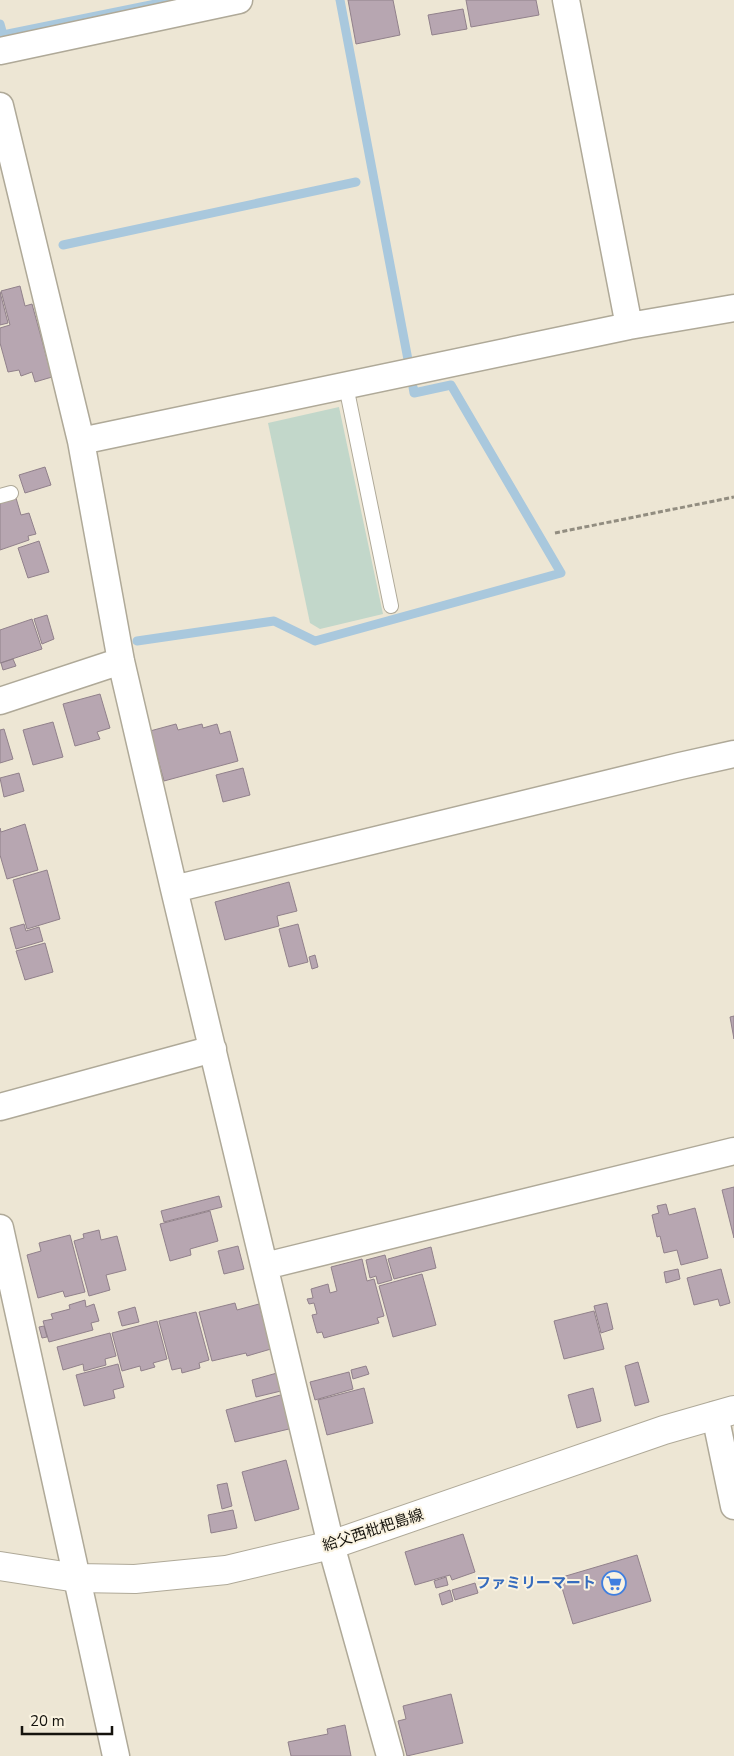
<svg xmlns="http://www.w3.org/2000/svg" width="734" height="1756" font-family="'Nunito Sans','Noto Sans JP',sans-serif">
<rect width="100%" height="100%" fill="#ede6d4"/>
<path fill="#c2d7ca" d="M339,407L383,614L320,629L310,623L268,423Z"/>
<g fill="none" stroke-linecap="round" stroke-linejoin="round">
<path stroke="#a9c8dd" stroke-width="9" d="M340,0L409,365
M0,24L3,35L175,0
M63,245L356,182
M137,641L274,621L315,641L561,573L451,385L414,393L413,387"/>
</g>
<path fill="#b7a6b1" stroke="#91818b" d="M348,0H393L400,35L356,44Z
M466,0H536L539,15L471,27Z
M463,9L467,29L432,35L428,15Z
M20,286L25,306L32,304L52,377L35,382L32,372L21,376L19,370L8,372L0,343V328L10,325L1,291Z
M0,292L8,323L0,325Z
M45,467L51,485L25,493L19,475Z
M16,498L21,515L29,513L36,534L28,536L29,540L0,550V503Z
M39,541L49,572L28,578L18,548Z
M47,615L54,639L42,644L34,619Z
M32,619L42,649L0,663V630Z
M13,659L16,666L3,670L1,663Z
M100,694L110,728L97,732L100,739L75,746L63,704Z
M53,722L63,757L33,765L23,730Z
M176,724L178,730L202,724L203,728L217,724L220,734L230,731L238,761L164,781L150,731Z
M4,729L13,759L0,763V730Z
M243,768L250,795L223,802L216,775Z
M19,773L24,791L4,797L0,778Z
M25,824L38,870L7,879L0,855V828L1,832Z
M47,870L60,919L27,929L13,880Z
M289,882L297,911L277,916L279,926L225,940L215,902Z
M24,924L26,931L39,927L43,941L16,949L10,928Z
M298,924L308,962L289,967L279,929Z
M45,943L53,972L25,980L16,951Z
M315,955L318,967L312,969L309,957Z
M734,1016V1039L730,1017Z
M734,1187V1238L722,1190Z
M219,1196L222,1207L164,1222L161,1211Z
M666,1204L669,1215L695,1208L708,1258L681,1265L677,1250L664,1253L660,1236L657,1237L652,1215L659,1213L657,1206Z
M210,1211L218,1241L190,1249L191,1255L170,1261L160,1224Z
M99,1230L101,1240L117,1236L126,1270L106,1275L110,1290L89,1296L74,1241L84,1238L83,1234Z
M70,1235L85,1292L65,1297L63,1291L38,1298L27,1255L41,1251L39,1243Z
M238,1246L244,1269L224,1274L218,1251Z
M431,1247L436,1268L394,1279L388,1259Z
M385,1255L392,1280L378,1284L376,1276L370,1278L366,1260Z
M362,1259L367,1281L374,1279L384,1316L377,1318L379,1323L324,1338L322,1332L317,1333L312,1315L317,1314L314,1303L309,1304L307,1299L313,1298L311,1289L328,1284L330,1293L337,1291L331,1267Z
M678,1269L680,1279L666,1283L664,1272Z
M721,1269L730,1303L720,1306L718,1299L694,1305L687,1278Z
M422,1274L436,1325L393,1337L379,1286Z
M85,1300L86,1307L94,1304L99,1321L91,1323L93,1330L49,1342L43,1321L53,1319L51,1314L70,1309L69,1305Z
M235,1303L237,1310L259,1304L271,1349L247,1356L246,1353L212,1361L199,1312Z
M607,1303L613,1329L601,1333L594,1306Z
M135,1307L139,1322L122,1326L118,1312Z
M594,1311L604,1349L564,1359L554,1321Z
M196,1312L209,1360L199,1363L200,1368L182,1373L181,1368L172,1370L159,1321Z
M157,1321L167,1359L153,1363L155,1367L141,1371L140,1366L122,1371L112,1333Z
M44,1326L47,1337L42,1338L39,1327Z
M110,1333L116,1356L105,1359L106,1365L84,1371L83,1364L63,1370L57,1347Z
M638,1362L649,1402L635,1406L625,1366Z
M118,1364L124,1387L113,1390L115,1398L84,1406L76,1375Z
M366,1366L369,1374L353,1379L351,1370Z
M349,1372L353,1389L315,1400L310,1382Z
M277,1373L281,1391L256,1397L252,1380Z
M364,1388L373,1423L327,1435L318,1400Z
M593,1388L601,1421L577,1428L568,1395Z
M284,1394L293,1428L235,1442L226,1410Z
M286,1460L299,1509L255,1521L242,1472Z
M227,1483L232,1506L222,1509L217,1485Z
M233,1510L237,1528L211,1533L208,1515Z
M463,1534L475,1572L452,1580L450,1575L415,1585L405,1552Z
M637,1555L651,1601L573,1624L559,1578Z
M446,1577L448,1585L436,1588L434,1581Z
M475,1583L478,1593L455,1600L452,1590Z
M450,1590L453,1601L442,1605L439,1594Z
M451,1694L463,1743L407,1756L398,1721L406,1719L403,1706Z
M345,1725L351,1756H291L288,1742L328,1734L327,1729Z"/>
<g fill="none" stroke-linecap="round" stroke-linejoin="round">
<g stroke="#afa998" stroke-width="16">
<path id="service" d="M346,386L391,606
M0,496L11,493"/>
</g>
<g stroke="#afa998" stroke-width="29">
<path id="minor" d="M566,0L629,326
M0,51L239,0
M0,106L81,441L121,661L174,889L331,1545L390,1756
M81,441L629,326L734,308
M0,701L121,661
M174,889L680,766L734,754
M0,1107L213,1049
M0,1228L116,1756
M265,1266L734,1151
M715,1415L734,1506"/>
</g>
<g stroke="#afa998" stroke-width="30">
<path id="secondary" d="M0,1566L77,1578L135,1579L226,1570L331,1545L664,1430L734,1410"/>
</g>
<path stroke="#928d80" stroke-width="3" stroke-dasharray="5 2.5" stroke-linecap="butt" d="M555,533L734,497"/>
<use href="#service" stroke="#fff" stroke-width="14"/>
<use href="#minor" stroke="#fff" stroke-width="26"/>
<use href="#secondary" stroke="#fff" stroke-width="28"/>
</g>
<defs>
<g id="supermarket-ring" transform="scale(1.25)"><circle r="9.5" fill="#faf3e1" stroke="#3f7fe0" stroke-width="1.5"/><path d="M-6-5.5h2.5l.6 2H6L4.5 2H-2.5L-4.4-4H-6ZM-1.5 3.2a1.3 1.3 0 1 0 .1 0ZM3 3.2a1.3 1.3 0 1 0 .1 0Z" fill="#3f7fe0"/></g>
</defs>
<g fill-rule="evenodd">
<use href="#supermarket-ring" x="614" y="1583"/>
</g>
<g text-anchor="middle" stroke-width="4" stroke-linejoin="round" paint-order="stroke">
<g font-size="15" fill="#15130d" stroke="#faf3e1">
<text transform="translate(373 1530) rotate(-18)" y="5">給父西枇杷島線</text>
</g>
<g font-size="15" font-weight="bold" fill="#366cbe" stroke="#faf3e1" text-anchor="end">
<text x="596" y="1588">ファミリーマート</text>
</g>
</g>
<path d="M22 1726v8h90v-8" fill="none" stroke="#15130d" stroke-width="2.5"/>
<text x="30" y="1726" font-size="15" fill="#15130d" stroke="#faf3e1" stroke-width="4" paint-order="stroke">20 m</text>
</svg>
